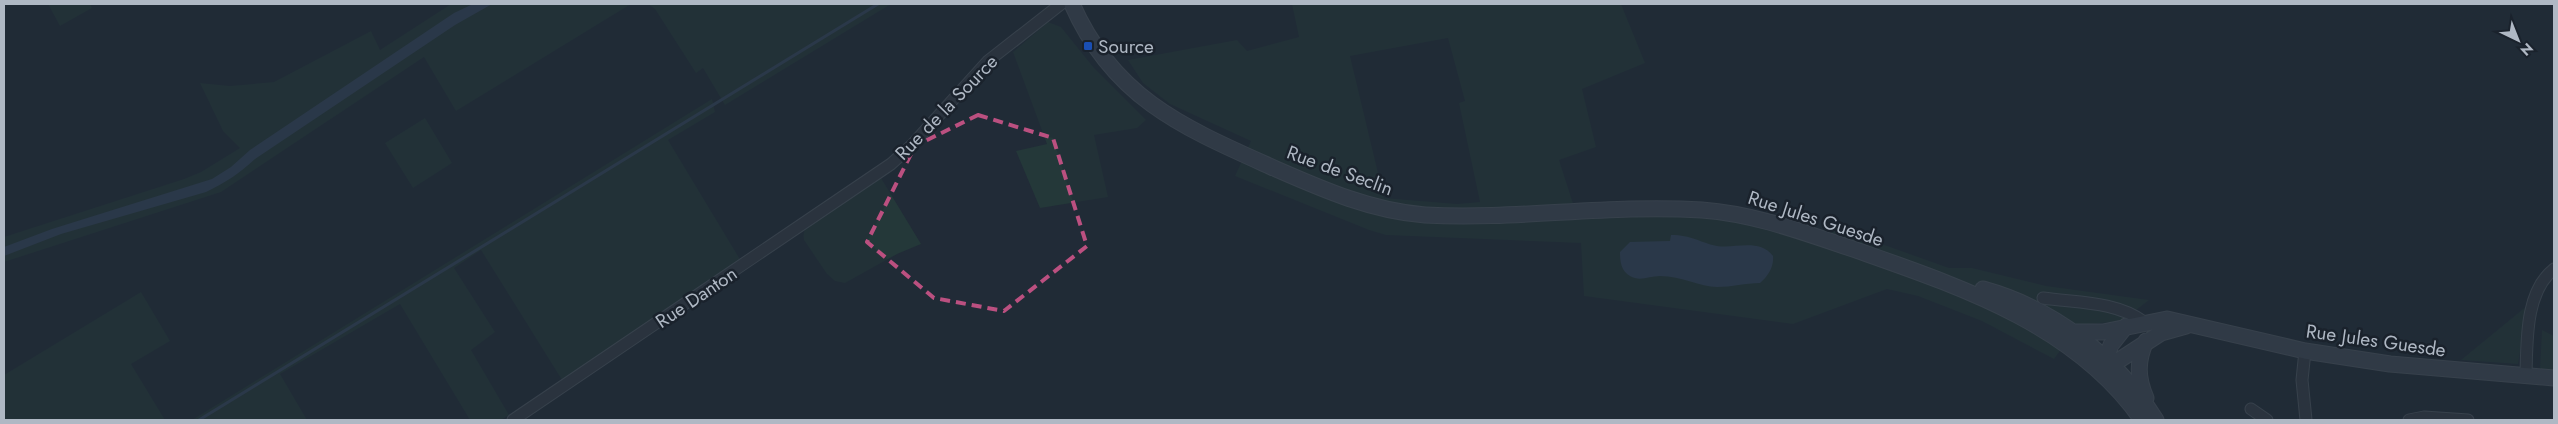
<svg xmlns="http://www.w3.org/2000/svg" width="2558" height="424" font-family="Jost,sans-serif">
<rect width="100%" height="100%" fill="#212b37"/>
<path fill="#243839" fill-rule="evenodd" d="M48,4H90L92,8L60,26Z
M451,4H631L456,111L424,57L221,192L4,262V237L184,179L201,172L240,148L223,131L200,83L230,86L274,82L371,31L380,50Z
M648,4H891L725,105L703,68L696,73L655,9Z
M1292,4H1621L1645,63L1582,89L1596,147L1559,160L1578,219L1689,215L1748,223L1825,247L1834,227L1949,268H1972L2046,286L2149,300L2122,321L2079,325L2054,359L1982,321L1918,296L1887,289L1793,324L1584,296L1581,243L1386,235L1369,230L1235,176L1251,141L1170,104L1143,83L1128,60L1237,40L1247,51L1299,37ZM1448,38L1465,101L1459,103L1480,202L1457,204L1384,198L1350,56Z
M1048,22L1061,27L1094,68L1146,120L1137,128L1094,135L1108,197L1040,208L1016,151L1047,144L1013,52Z
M712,99L715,112L668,140L741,261L562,380L481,250L454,268L495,332L471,350L509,415L501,420H470L400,304L280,374L307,420H192Z
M425,118L452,163L413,188L385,143Z
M881,178L921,244L897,254L845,283L835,281L827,274L804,240C802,230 807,226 815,220Z
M141,292L170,341L131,364L165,420H4V375Z
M2528,305L2518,364L2461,360Z
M2542,330L2554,336V371L2540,369Z"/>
<path fill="#37485f" d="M473,4H492L455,25L255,159C240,173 225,183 206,192L61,234L4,256V247L52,229L212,179L231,167L250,150L454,13Z
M1671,235C1692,235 1698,242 1717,246C1735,249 1759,238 1773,256C1774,267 1768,276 1760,283C1745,283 1732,287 1717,287C1700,287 1682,276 1660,276C1649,276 1640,282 1630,276C1621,271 1620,261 1620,252L1630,242L1670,241Z"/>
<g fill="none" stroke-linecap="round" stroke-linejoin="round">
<path stroke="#37485f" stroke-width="3" d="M199,420L878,4"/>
<g stroke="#525b65" stroke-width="13">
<path id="street" d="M2043,298C2076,303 2116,301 2144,322
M2305,351L2302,380L2306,420
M2526,376C2527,341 2525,292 2554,269
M2251,409L2267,420
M513,420L891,164L912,145L988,61L1061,4
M2409,420L2424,417L2468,420"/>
</g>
<g stroke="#525b65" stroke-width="17">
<path id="secondary" d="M1072,4C1114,100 1187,129 1276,169C1324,190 1372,211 1425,215C1517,220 1609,204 1702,210C1756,214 1805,233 1856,250C1961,287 2076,325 2142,420
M1983,289C2055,309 2116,357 2156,420
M2072,332H2103L2167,319L2305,351L2390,364L2554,378
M2102,368L2111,345L2126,326
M2104,370L2161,333L2186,326
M2146,398C2137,377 2137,361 2146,341"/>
</g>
<use href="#street" stroke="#353d47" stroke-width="11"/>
<use href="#secondary" stroke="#434c5a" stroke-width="15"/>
</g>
<path d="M0 0H2558V424H0ZM978,115L1053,138L1087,246L1004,311L934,298L867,242L915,146Z" fill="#212b37" fill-opacity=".55" fill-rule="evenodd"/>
<path fill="none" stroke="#bb5080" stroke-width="4" stroke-dasharray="10 6" stroke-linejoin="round" d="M978,115L1053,138L1087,246L1004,311L934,298L867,242L915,146Z"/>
<rect fill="#1a4fb4" stroke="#1a222c" stroke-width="2" x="1083" y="41" width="10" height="10" rx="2.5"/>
<g text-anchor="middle" stroke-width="5" stroke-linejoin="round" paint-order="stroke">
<g font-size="19" fill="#afb8c4" stroke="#1a222c" text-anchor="start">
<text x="1098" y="53">Source</text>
</g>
<g font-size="19" fill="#afb8c4" stroke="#1a222c">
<text transform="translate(946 107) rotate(-46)" y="7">Rue de la Source</text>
<text transform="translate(1340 170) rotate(20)" y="7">Rue de Seclin</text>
<text transform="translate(1816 218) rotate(18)" y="7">Rue Jules Guesde</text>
<text transform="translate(696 297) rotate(-34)" y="7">Rue Danton</text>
<text transform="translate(2376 340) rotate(8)" y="7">Rue Jules Guesde</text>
</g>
</g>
<rect width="2558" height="424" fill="none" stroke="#afb8c4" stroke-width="10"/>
<g transform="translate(2518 40) rotate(137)" stroke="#1a222c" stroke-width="4" paint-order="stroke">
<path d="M0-4L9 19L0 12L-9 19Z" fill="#afb8c4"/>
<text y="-8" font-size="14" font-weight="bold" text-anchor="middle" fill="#afb8c4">N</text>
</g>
</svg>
